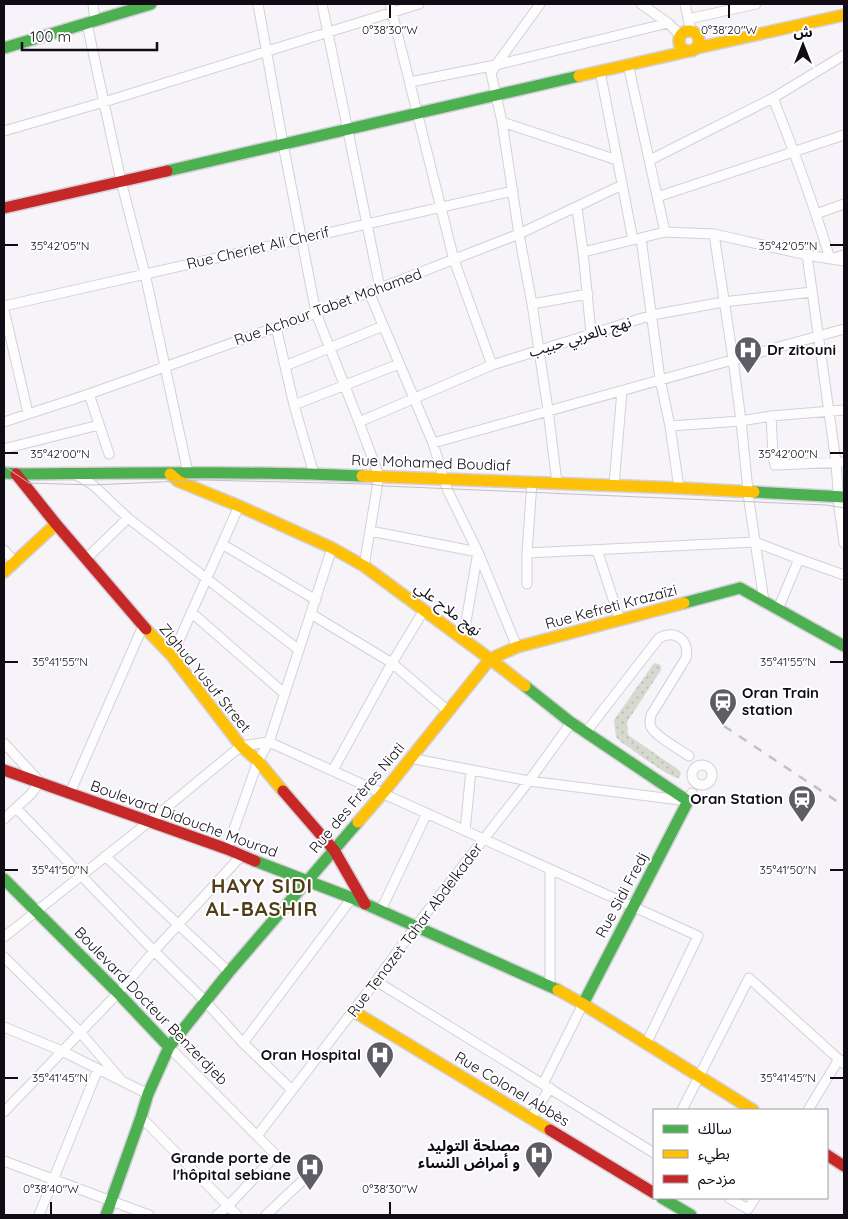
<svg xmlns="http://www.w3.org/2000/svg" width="848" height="1219" font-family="Quicksand,'Noto Sans Arabic',sans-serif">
<defs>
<pattern id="grass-dots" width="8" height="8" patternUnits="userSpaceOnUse" patternTransform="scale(1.25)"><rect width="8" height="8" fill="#d6d9cf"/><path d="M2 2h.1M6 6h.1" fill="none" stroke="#b7b9b1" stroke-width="1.8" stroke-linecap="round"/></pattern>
</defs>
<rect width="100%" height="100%" fill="#f6f3f9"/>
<path fill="url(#grass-dots)" d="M654,663L659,664L661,666V670L627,722L628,735L679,770L681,774L679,778C669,778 632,749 621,742L616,737L614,720Z"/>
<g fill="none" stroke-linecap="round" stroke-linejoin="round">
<g stroke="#d4d0d8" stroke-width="11">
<path id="street" d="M93,4L95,21
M258,4L283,144L316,313L359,422L379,476L364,566
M322,4L380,288
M390,4L454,260L492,365
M540,4L496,65L491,73L502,122L519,234L532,304L548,410L557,483
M641,4L668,23L681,36
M685,4L691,32
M688,19L756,4
M87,24L121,181L145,274L188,473
M628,64L665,232
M600,71L633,240
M410,82L496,65L668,23
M773,98C794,151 814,205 830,259L844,255
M502,122L617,160
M4,131L104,102L419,4
M650,160L773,98L844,55
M657,197L844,135
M577,208L583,252L591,333
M816,214L844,204
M714,234L733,359L741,421L749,501L764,601
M641,238L660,379L670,426L679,488
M583,252L665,232L714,234L807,255L844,261
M807,255L836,462L839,507L844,543
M369,292L433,443L447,489L478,552L517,647
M532,304L588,294
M4,306L513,191
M4,310L28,413
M276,327L294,405L314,474
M285,366L383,326
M89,394L109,454
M294,405L399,364
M771,416L773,455L775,465L844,462
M4,422L89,394L316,313L380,288L519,234L622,185
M359,422L492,365L652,315L723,302L812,292
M670,426L741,421L771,416L844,410
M433,443L844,329
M7,448L99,425
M75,474L93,485L128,518L299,650
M614,485L622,391
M370,531L478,552L463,639
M222,544L316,600
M4,550L14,561
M597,550L620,620
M527,553L755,542L799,559L844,575
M86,559L128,518
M527,584V553L532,482
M778,609L799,559
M191,612L285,694
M311,614L392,663L448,711
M172,656L239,506
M586,732L659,638C675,629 690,640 686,658L651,715C650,719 649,723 651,727C654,735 680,750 689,756
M4,743L40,782L31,794L4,819
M410,758L529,781L688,801L692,793
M692 775a10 10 0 1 1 20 0a10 10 0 1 1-20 0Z
M333,770L392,663L424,610
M70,793L143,626
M16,808L154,951L205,1001L243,1043L292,1090
M465,831L471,770
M227,849L258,761L269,742L332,548
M105,856L229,972
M550,869V986
M381,910L427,813
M4,937L150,821L241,746L269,742L698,936L646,1044
M4,957L80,1032L122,1081
M376,981L654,1153
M4,1027L62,1051L148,1094
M243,1043L352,898
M169,1047L276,1155L228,1206L217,1215
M543,1084L583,1004
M682,1110L749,978L844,1064
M808,1110L839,1059
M4,1112L118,993L154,951L241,856
M141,1117L237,1215
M531,1118L550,1088
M257,1136L376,981L416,926L529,781L571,723
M4,1161L149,1215
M729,1198L748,1209
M748,1209L755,1198
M39,1215L98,1069
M266,1215L302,1181"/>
</g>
<g stroke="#d4d0d8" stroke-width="14">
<path id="fast" d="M4,48L151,4
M167,171L579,76
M4,473L23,474C136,473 249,471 362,476
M754,492L844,497
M684,603L740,588L844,646
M525,686L569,721L688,801L583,1004
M255,861L352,898L558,990
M4,879L118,993L169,1047
M662,1198L691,1215
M106,1215L141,1117L148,1094L169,1047L229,972L358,822"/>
</g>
<g stroke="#d4d0d8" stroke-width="14">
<path id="slow" d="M679 41a10 10 0 1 1 20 0a10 10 0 1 1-20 0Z
M697,48L844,15
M579,76L689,51
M170,474L178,481L239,506L332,548L364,566L490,659L525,686
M362,476L679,488L754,492
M4,572L56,524
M146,629L172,656L241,746L258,761L283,791
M358,822L383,793L490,659L517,647L684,603
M558,990L583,1004L753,1110
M353,1011L550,1130"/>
</g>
<g stroke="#d4d0d8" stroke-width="14">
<path id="jam" d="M4,208L167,171
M16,474L56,524L146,629
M4,770L227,849L255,861
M283,791L334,850L365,904
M550,1130L654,1193
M827,1155L844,1166"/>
</g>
<use href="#street" stroke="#fefdfe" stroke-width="9"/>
<use href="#fast" stroke="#4caf50" stroke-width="11"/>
<use href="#slow" stroke="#ffc107" stroke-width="11"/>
<use href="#jam" stroke="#c62828" stroke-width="11"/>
<path stroke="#c1c1c3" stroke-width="1" d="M4,466L29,483L93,485L202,480L367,484L385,486L826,505L844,508"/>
<path stroke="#c1c1c3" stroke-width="2.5" stroke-dasharray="9 9" stroke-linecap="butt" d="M724,726L844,806"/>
</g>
<path fill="none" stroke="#100b15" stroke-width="2" d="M390,5V18M729,5V18M5,245H18M830,245H843M5,453H18M830,453H843M5,662H18M830,662H843M5,870H18M830,870H843M5,1078H18M830,1078H843M51,1202V1214M390,1202V1214"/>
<defs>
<g id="hospital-pin" transform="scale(1.4375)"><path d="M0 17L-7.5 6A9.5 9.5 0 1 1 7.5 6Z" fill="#605c65" stroke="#fff"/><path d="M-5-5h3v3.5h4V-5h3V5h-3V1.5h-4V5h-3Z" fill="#fff"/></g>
<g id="station-pin" transform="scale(1.4375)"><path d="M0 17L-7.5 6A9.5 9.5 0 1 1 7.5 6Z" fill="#605c65" stroke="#fff"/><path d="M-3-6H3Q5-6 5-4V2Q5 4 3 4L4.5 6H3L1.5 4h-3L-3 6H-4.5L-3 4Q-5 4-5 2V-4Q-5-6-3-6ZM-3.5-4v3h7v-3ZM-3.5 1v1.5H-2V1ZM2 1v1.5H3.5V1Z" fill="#fff"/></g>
</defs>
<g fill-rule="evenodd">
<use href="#hospital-pin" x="748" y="350"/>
<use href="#station-pin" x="723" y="702"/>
<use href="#station-pin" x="802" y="799"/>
<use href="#hospital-pin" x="380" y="1055"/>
<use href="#hospital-pin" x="539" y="1155"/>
<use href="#hospital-pin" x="310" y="1167"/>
</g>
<g text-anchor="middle" stroke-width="4" stroke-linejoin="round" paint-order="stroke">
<g font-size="15" fill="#100b15" stroke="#fff">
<text transform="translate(258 248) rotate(-13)" y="5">Rue Cheriet Ali Cherif</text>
<text transform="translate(328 307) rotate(-20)" y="5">Rue Achour Tabet Mohamed</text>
<text transform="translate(580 337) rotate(-17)" y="5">نهج بالعربي حبيب</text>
<text transform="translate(431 463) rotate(2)" y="5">Rue Mohamed Boudiaf</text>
<text transform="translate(611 607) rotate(-15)" y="5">Rue Kefreti Krazaïzi</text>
<text transform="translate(448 609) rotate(37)" y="5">نهج ملاح علي</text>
<text transform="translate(205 678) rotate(51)" y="5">Zighud Yusuf Street</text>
<text transform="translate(357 798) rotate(-50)" y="5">Rue des Frères Niati</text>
<text transform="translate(184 819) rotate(20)" y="5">Boulevard Didouche Mourad</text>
<text transform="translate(622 895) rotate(-62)" y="5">Rue Sidi Fredj</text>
<text transform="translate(415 930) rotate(-53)" y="5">Rue Tenazet Tahar Abdelkader</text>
<text transform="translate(151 1006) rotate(46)" y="5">Boulevard Docteur Benzerdjeb</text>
<text transform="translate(512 1089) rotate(31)" y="5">Rue Colonel Abbès</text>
</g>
<g font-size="15" font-weight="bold" fill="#100b15" stroke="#fff" text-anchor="end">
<text x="767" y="355" text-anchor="start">Dr zitouni</text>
<text x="742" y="698" text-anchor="start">Oran Train<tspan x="742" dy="17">station</tspan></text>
<text x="783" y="804">Oran Station</text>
<text x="361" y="1060">Oran Hospital</text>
<text x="520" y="1151">مصلحة التوليد<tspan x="520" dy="17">و أمراض النساء</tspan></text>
<text x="291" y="1163">Grande porte de<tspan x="291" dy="17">l'hôpital sebiane</tspan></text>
</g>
<g font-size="20" font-weight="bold" letter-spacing="1" fill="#513e18" stroke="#fff">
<text x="262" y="893">HAYY SIDI<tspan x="262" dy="23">AL-BASHIR</tspan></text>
</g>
</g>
<g font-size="12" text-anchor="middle" fill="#100b15" stroke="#fff" stroke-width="4" stroke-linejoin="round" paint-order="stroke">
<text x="390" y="34">0°38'30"W</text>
<text x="729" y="34">0°38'20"W</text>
<text x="60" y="250">35°42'05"N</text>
<text x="788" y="250">35°42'05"N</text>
<text x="60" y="458">35°42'00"N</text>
<text x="788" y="458">35°42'00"N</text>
<text x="60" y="666">35°41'55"N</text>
<text x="788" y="666">35°41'55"N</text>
<text x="60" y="874">35°41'50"N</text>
<text x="788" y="874">35°41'50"N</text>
<text x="60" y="1082">35°41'45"N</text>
<text x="788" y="1082">35°41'45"N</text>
<text x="51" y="1193">0°38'40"W</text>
<text x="390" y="1193">0°38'30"W</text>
</g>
<rect width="848" height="1219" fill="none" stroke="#100b15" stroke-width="10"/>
<rect x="653" y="1109" width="175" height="90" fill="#ffffff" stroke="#9f9da1"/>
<rect x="663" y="1125" width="25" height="8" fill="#4caf50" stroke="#9f9da1"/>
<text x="698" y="1134" font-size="15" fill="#100b15">سالك</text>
<rect x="663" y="1150" width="25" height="8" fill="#ffc107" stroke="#9f9da1"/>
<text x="698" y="1159" font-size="15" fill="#100b15">بطيء</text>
<rect x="663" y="1175" width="25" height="8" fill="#c62828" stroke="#9f9da1"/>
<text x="698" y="1184" font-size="15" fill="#100b15">مزدحم</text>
<g transform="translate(803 45)" stroke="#ffffff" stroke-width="4" paint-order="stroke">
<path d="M0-4L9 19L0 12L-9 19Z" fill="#100b15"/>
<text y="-8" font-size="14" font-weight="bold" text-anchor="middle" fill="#100b15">ش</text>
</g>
<path d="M22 42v8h135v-8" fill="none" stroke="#100b15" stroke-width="2.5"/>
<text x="30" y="42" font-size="15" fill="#100b15" stroke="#ffffff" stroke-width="4" paint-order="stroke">100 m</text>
</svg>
